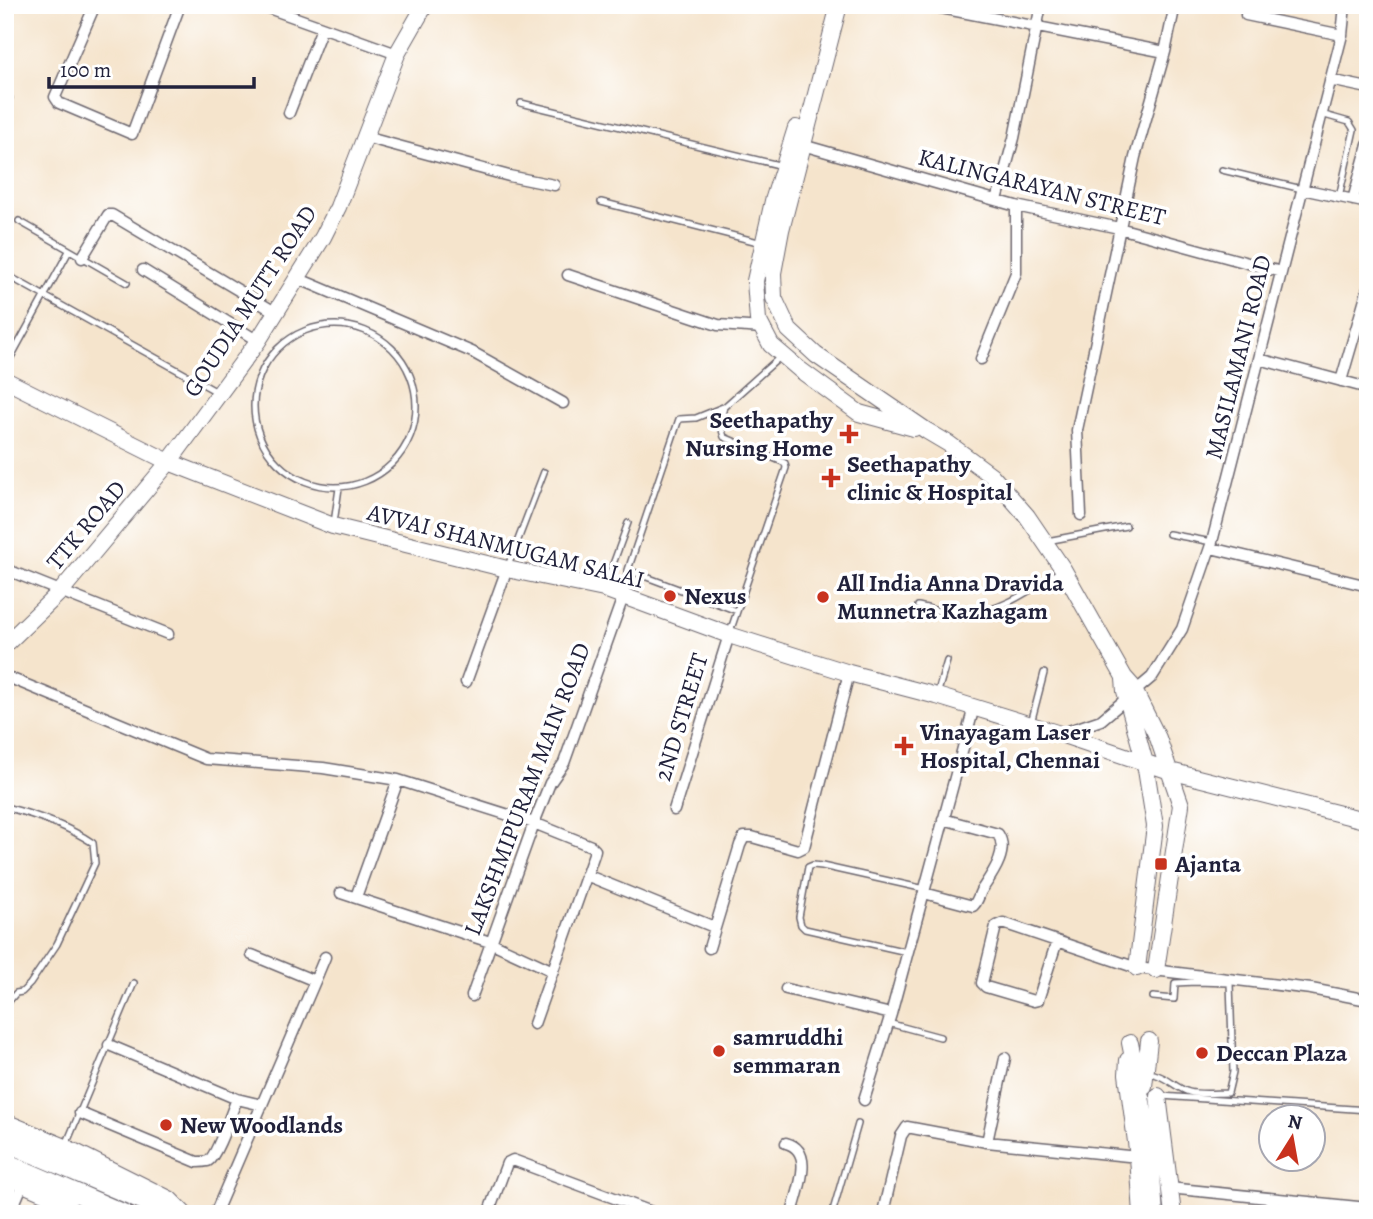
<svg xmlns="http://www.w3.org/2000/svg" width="1373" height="1219" font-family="Alegreya,serif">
<rect width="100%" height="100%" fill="#fff"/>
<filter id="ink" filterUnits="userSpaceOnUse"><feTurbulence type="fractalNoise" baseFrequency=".0143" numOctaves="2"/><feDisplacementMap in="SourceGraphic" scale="14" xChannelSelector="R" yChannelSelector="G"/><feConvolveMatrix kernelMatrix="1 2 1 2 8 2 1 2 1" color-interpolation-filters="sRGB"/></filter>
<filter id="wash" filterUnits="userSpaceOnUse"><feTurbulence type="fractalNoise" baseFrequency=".00686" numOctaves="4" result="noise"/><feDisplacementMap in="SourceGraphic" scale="28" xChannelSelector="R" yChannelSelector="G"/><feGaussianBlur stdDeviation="1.57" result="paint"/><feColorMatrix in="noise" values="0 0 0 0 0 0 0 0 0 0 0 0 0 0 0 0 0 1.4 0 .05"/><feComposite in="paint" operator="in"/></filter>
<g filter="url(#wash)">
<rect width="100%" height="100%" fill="#f5e4cc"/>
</g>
<g filter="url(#ink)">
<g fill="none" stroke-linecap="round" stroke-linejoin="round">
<g stroke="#6c666e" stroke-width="8">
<path id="lane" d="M822,5L828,6
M521,103L783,166
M1321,114L1349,122L1354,130L1339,197
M1222,170L1302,189
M601,202L762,243
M19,221L127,283
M5,274L217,392
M254 406a81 81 0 1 1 162 0a81 81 0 1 1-162 0Z
M5,368L69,251
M723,407L696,418L679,419L628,570L737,611
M334,523L339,488
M1169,534L1212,542
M1047,541L1126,526
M508,566L544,472
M605,586L628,523
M623,594L628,570
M918,606C933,609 952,616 967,614C1003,611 1030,590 1060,571
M730,632L786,468L785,463L724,437L720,423L724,407L780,357
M937,695L947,661
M1031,723L1044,673
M5,807C37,815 66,825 93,843L95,863L57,944L30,984L22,992L16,993L5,1006
M907,952L805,929L801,925L799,917L808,867L813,865L822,866L925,889
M1153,997L1174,999L1175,983L1196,982
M888,1023L940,1037
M1154,1074C1169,1078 1175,1088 1189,1092C1200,1095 1216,1093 1228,1093L1233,1072L1230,983L1196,982L1195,975
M1161,1096L1368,1110
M66,1145L134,983
M793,1209L809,1214
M832,1214L858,1124"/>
</g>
<g stroke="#6c666e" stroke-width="13">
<path id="street" d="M95,5L55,97L59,103L132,134L180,5
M260,5L397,54
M926,5L1165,52
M1246,15L1342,35
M1330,80L1368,88
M5,101L7,98
M289,113L322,28
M365,137L509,176L554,185
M799,144L1016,206L1119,228L1281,272
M1302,189L1368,203
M997,200L1014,138L1041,5
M1353,200L1368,145
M82,258L108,215H112L275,312
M143,270L258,341
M568,275L718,325L763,328
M297,278L472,352L563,403
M981,359L1016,273V206
M1259,359L1368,388
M1341,381L1368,288
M1081,515L1077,430L1135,157L1165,52L1175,5
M1211,548L1368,586
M5,569L168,634
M5,676L206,759L323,768L398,780L534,823L591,846L595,850L594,854L534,1024
M466,682L507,569
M1060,734L1101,720L1152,677L1182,629L1212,542L1342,35L1345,5
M674,810L729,635
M586,875L714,927
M341,893L490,942L553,971
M924,893L973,906C978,901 978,897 981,891C990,877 1010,852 998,834L943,819
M356,897L398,780
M1057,941L1038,1000L1034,1001L986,987L982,983L996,926L1003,923L1137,968L1311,989L1368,1000
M709,948L740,845L744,837H752L798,850L804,847L849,673
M252,955L315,981L325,957
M786,989L891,1014
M472,996L534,823L550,783L564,763L623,597
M237,1099L262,1105
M864,1100L891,1014L974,707
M80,1113L197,1162C200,1162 204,1162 208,1161C217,1156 232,1110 237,1099L109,1045
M987,1142L1005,1058
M786,1143C816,1151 797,1191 792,1214
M1169,1188L1368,1208
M884,1208L901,1136L907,1127L987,1142L1138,1157
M10,1214L23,1183
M215,1214L315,981
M488,1214L507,1163L513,1160L657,1214
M1282,1214L1283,1200"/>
</g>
<g stroke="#6c666e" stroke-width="18">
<path id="secondary" d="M839,5L781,230L773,273L774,298L789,330L816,355L927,431L949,444L991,475L1027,516L1063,569L1124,677L1132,686L1158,738L1181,805L1156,970
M796,128L773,201L755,281L758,320L771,345L799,369L859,413L914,428
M5,380L169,462L333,526L507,569L604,589L729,635L849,673L937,696L1060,734L1170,771L1368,821
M5,645L61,591L169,462L258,341L323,237L338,207L397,54L425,5
M1124,679L1125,691L1145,763L1155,826L1137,968
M1130,1043L1149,1137L1155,1214
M1128,1060L1127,1074L1138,1157L1142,1214
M1144,1086L1149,1041
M1158,1096L1173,1214"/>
</g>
<g stroke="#6c666e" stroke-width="20">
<path id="primary" d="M5,1123L65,1148L169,1200L183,1214
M5,1142L163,1209
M5,1162L125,1214
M5,1175L67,1202"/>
</g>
<use href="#lane" stroke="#fff" stroke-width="5"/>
<use href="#street" stroke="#fff" stroke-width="10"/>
<use href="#secondary" stroke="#fff" stroke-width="16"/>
<use href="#primary" stroke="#fff" stroke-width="18"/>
</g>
</g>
<g fill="#c8321e" stroke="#fff" stroke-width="2.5">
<path d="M845.5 423.5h7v7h7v7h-7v7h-7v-7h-7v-7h7z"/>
<path d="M827.5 467.5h7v7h7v7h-7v7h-7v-7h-7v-7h7z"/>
<circle cx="670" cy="596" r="7"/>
<circle cx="823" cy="597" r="7"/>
<path d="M900.5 735.5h7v7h7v7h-7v7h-7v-7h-7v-7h7z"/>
<rect x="1154" y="857" width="14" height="14" rx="3.5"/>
<circle cx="719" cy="1051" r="7"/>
<circle cx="1202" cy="1053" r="7"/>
<circle cx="166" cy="1125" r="7"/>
</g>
<g text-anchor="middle" stroke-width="7" stroke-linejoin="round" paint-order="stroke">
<g font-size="24" fill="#22223b" stroke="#fff">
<text transform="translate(1042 187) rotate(14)" y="8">KALINGARAYAN STREET</text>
<text transform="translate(250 301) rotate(-57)" y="8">GOUDIA MUTT ROAD</text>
<text transform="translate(1238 357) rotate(-76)" y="8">MASILAMANI ROAD</text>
<text transform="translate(86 525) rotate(-50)" y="8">TTK ROAD</text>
<text transform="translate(506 546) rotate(14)" y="8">AVVAI SHANMUGAM SALAI</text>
<text transform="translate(681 717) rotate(-73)" y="8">2ND STREET</text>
<text transform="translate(527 789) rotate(-69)" y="8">LAKSHMIPURAM MAIN ROAD</text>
</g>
<g font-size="24" font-weight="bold" fill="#22223b" stroke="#fff" text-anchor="start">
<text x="833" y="428" text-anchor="end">Seethapathy<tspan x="833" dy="28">Nursing Home</tspan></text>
<text x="847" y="472">Seethapathy<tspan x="847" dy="28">clinic &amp; Hospital</tspan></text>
<text x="837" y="591">All India Anna Dravida<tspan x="837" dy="28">Munnetra Kazhagam</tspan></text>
<text x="684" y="604">Nexus</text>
<text x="920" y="740">Vinayagam Laser<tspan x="920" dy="28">Hospital, Chennai</tspan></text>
<text x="1175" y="872">Ajanta</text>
<text x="733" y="1045">samruddhi<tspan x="733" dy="28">semmaran</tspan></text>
<text x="1216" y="1061">Deccan Plaza</text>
<text x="180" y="1133">New Woodlands</text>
</g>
</g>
<rect width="1373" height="1219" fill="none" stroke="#fff" stroke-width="28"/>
<g transform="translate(1292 1138) rotate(11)"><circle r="33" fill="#ffffff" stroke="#a7a7b1" stroke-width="2"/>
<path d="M0-5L12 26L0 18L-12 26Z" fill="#c8321e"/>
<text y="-10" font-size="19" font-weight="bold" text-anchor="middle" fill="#22223b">N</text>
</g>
<path d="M49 77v10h205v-10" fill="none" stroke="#22223b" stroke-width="3.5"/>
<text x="60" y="77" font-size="21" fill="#22223b" stroke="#ffffff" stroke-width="5" paint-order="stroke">100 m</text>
</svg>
